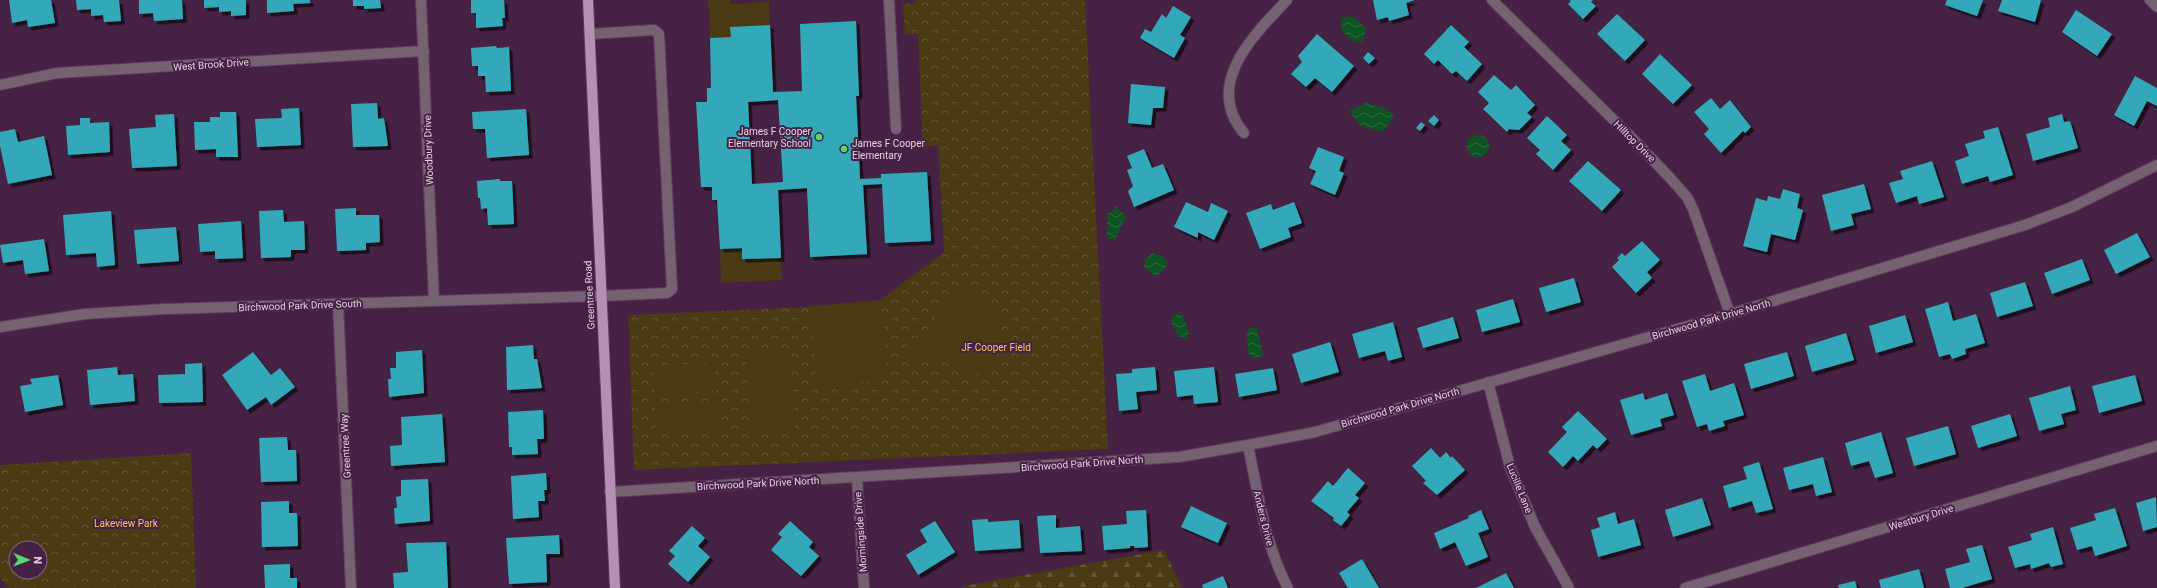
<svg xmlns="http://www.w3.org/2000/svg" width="2157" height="588" font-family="Roboto,sans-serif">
<defs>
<pattern id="forest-firs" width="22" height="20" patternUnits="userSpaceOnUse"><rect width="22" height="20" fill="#493a13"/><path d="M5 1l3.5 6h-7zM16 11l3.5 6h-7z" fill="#635535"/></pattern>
<pattern id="park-crowns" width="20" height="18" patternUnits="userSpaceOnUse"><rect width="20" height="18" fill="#493a13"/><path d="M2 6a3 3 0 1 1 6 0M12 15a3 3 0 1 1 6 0" fill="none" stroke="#635535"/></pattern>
<pattern id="water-waves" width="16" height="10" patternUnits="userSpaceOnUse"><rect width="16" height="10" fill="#0d5322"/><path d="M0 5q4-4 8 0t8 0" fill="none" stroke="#306b42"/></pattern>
<filter id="shadow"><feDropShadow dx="3.5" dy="3.5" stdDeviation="0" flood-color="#0009"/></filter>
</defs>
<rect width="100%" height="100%" fill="#452144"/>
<path fill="url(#forest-firs)" d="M1164,550L1182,588H963V586Z"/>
<path fill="url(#park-crowns)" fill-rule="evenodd" d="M916,0H1085L1108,449L634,470L628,315L875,304L944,252L938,145L923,147L918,34L905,35L903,4L916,3Z
M191,453L196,588H9L0,578V465ZM16,548H40V572H16Z"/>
<path fill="#493a13" d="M708,0H730L731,4L769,2L770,25L731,27V37L710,38Z
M742,248L743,259L781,258L782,280L721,283L720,249Z
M968,285L984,296L997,309L1004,337L996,359L970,378C953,367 941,353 921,363L911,357L907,348L914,338H923L953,288Z
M881,300L888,380L817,386L811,306Z
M791,352L795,429L750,431L746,354Z
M715,363L716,391L655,394L653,366Z
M717,401L718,429L657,433L655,404Z"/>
<path fill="url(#water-waves)" d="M1352,16L1366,28L1363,42H1354L1342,31L1341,18Z
M1366,103L1387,109L1394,116L1383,132L1361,126L1349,111Z
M1467 146a11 11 0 1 1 22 0a11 11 0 1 1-22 0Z
M1116,206L1126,216L1115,240L1107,238V214L1114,210Z
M1152,253L1162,256L1168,263L1163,271L1155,276L1144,267L1145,260Z
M1178,314L1183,316L1189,333L1185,339L1178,336L1172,324V316Z
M1250,328H1257L1263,355L1255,359L1248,353L1247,333Z"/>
<path fill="#31a8b8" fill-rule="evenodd" filter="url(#shadow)" d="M9,0H51L55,23L28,27L27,20L12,23Z
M76,0H119L121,21L104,22L103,15L91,16V9L77,10Z
M139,0H182L183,19L154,21L153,13L139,14Z
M204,0H246V15L231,16V11L219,12V7L204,8Z
M267,0H310V3L293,4L294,11L267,13Z
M353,0H380L381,8L364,9V6H353Z
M471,0H504L505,18H502L503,26L476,28V13H471Z
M1373,0H1415L1406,3L1409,15L1389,21L1388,17L1377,20Z
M1569,0H1593L1591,2L1596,6L1583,19L1568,4L1571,1Z
M1947,0H1983L1977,16L1945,5Z
M2002,0H2041L2035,22L1998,11Z
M1173,6L1191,17L1180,35L1185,38L1174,58L1140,38L1145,29L1151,32L1162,14L1166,18Z
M2076,10L2112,34L2097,56L2062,32Z
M1617,14L1645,40L1625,61L1597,34Z
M856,21L859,96H856L860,179L881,178V174L927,172L931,241L885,243L882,184L863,185L867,254L810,257L807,188L778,190L781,258L742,259V248L720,249L717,200H712V187H701L696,102H707V88H711L710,38L731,37L730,27L770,25L773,92L802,91L800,24ZM778,100L783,182L752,184L748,102Z
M1451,25L1469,42L1464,47L1482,64L1467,81L1456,71L1452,74L1438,60L1434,64L1424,54Z
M1317,34L1354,66L1332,92L1315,78L1306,87L1291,74L1302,62L1298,56Z
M496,46L497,48L509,47L511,91L486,92L485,76H478V66H472L471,48Z
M1368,52L1375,58L1369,64L1363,58Z
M1660,54L1692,85L1673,104L1642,74Z
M1494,75L1511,90L1516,85L1535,105L1527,113L1532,117L1519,130L1509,129L1507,132L1483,109L1489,103L1478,92Z
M2135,76L2157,88V106L2147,101L2134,126L2114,115Z
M1131,84L1165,87L1163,108H1153L1151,125L1128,123Z
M1711,98L1720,109L1730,100L1751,127L1745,133L1743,131L1721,153L1704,134L1709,129L1694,112Z
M377,103L378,119L384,118L388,146L353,147L351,104Z
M299,108L301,145L257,147L255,119L282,118L281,109Z
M526,109L529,155L487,158L485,129H473L472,112Z
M220,112H236L238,157H216V149L195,150L194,122H210V117H220Z
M174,114L177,166L132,168L129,129L156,127L155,115Z
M2062,114L2064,122L2070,121L2078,148L2033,161L2026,134L2050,127L2048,118Z
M1434,115L1439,120L1434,126L1428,121Z
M1547,116L1567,135L1561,141L1571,150L1553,170L1536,154L1540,150L1527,138Z
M80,118H90V123L109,122L110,152L68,155L66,126L80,125Z
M1421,122L1425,125L1420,131L1416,128Z
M1998,127L2013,175L1990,182L1988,176L1962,184L1955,161L1969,156L1965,144L1985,138L1983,131Z
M15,129L18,142L44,136L52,175L8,184L0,146V132Z
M1318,147L1344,157L1339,171L1344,173L1335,195L1310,184L1316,171L1309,168Z
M1144,149L1152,168L1163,164L1174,190L1134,207L1128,191L1133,186L1127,170L1132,168L1127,156Z
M1588,161L1621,190L1602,211L1569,181Z
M1932,161L1944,197L1919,204L1917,196L1896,203L1889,183L1903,179L1900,171Z
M500,179V181H512L514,224L488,225L487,208L481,209L480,198H478L477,181Z
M1864,184L1871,209L1851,214L1854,225L1831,231L1822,195Z
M1783,189L1800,194L1797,208L1803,210L1795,240L1771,234L1767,252L1743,246L1756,198L1767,201L1768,196L1780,199Z
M1186,202L1208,212L1211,203L1228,211L1214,240L1198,232V238L1174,227Z
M1294,202L1302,223L1288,228L1291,237L1260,249L1246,213L1271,204L1273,210Z
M356,208V215H379L380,242L366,243V250L337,251L335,209Z
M283,210L284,222L304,221L305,250H291V257L261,258L259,211Z
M111,211L115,265L97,267L96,253L66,255L63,215Z
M241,221L243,258L215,259V251L200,252L198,224Z
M176,227L179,261L137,264L134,230Z
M2137,233L2150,257L2116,274L2104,250Z
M44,239L49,271L25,274L23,260L3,263L0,245Z
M1642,241L1660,260L1647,272L1652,278L1636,293L1612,267L1619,260L1617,258L1622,253L1625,256Z
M2082,259L2090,280L2052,294L2044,273Z
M1574,278L1581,302L1546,312L1539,288Z
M2025,282L2033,306L1997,317L1990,293Z
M1513,299L1520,322L1482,332L1476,310Z
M1948,302L1953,321L1976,314L1985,343L1965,349L1966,354L1952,359L1950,354L1939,357L1925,309Z
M1905,315L1913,342L1876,353L1869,326Z
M1453,317L1459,338L1423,348L1417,328Z
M1393,322L1402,357L1388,361L1385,351L1359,358L1352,334Z
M1846,333L1854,360L1812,372L1805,346Z
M1330,342L1339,372L1301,383L1292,354Z
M533,345L534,359H537L542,388L507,390L506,347Z
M422,350L424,393L389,397L388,379H391L390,368H396V352Z
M253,352L271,375L280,368L295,387L271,405L266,397L247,410L222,375Z
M1787,352L1794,376L1751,389L1744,364Z
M202,363L203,402L159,403L158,375L185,374V364Z
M117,367L118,375L133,374L135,401L90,405L87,370Z
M1155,367L1157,390L1136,392L1138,409L1119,411L1116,374L1132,373V369Z
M1214,367L1218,402L1194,404L1193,395L1177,397L1174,371Z
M1273,368L1277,390L1239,397L1235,374Z
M1705,374L1710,391L1734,383L1744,415L1723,421L1725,426L1709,431L1707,424L1697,427L1682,381Z
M58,375L63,405L25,412L20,386L32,384L30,379Z
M2135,375L2142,401L2099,413L2092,386Z
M2070,386L2076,410L2061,414L2064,424L2039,431L2029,398Z
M1643,393L1645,400L1667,393L1674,415L1660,419L1662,426L1631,435L1620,400Z
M543,410L544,439H537L538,454L512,455V447H509L508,412Z
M1578,411L1607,439L1597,449L1593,445L1578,461L1573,456L1563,467L1548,452L1567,432L1562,427Z
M442,414L445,462L391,466L390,446L402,445L401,417Z
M2010,414L2017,436L1978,448L1971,426Z
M1948,426L1956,454L1914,466L1906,438Z
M1881,432L1893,473L1875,478L1869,461L1851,466L1845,443Z
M287,437L288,450H296L297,481L261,482L259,438Z
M1431,448L1440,458L1446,452L1451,458L1452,456L1465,470L1437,495L1423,483L1426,481L1412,466Z
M1823,457L1832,492L1816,496L1813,484L1789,490L1783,468Z
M1759,462L1773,509L1756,513L1752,501L1729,508L1723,486L1747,479L1743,467Z
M1348,468L1365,483L1355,495L1359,498L1347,512L1350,515L1341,526L1333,520L1334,518L1311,501L1328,481L1333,486Z
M546,473L547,490H544L545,501H538L539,517L513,519L511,476Z
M428,479L430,521L395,524L394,508H397L396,497L401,496V480Z
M2156,497L2157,527L2143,531L2136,503Z
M1702,498L1711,525L1673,537L1665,510Z
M289,501V513H297L298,546L262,547L261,502Z
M1191,506L1227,523L1218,543L1181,527Z
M2115,508L2127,546L2095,556L2092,546L2077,550L2070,528L2096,520L2094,514Z
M1146,510L1148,547L1134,548L1135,546H1130V548L1104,550L1102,526L1127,524L1126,511Z
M1481,510L1489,529L1478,533L1488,557L1466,566L1455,542L1440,549L1434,533L1469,518L1468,516Z
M1615,512L1618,524L1634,519L1641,545L1598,557L1591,530L1600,527L1597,518Z
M1056,515V528L1080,526L1082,551L1040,553L1037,516Z
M988,519V522L1019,520L1021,548L975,551L972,520Z
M790,521L813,542L809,547L819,556L801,576L771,550L782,537L778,534Z
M935,521L955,552L918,575L906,555L927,542L920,530Z
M692,526L705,538L698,546L710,557L688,582L668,564L675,556L669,551Z
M2053,527L2063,564L2051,567L2049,563L2031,569L2030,564L2015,568L2008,547L2032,540L2030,534Z
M559,535L560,554H546L547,582L509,584L506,538Z
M446,542L448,588H394L393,573L408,572L406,543Z
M1982,545L1992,579L1962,588H1950L1945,569L1970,562L1966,549Z
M1362,559L1379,588H1348L1339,573Z
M290,564V578H297V588H265L264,565Z
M1919,569L1924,588H1881L1879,580Z
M1506,573L1514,588H1476Z
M1223,576L1228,588H1203L1202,585Z
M1855,581L1857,588H1839L1838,585Z"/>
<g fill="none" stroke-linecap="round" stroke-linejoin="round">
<g stroke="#5f3d5e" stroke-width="12">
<path id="lane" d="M889,0L896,129
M590,34L654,30L659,34L672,289L667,293L601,296"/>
</g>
<g stroke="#5f3d5e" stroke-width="12">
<path id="street" d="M421,0L434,301
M1492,0L1633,139L1671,179L1687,197L1693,209L1730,314
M2150,0L2157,7
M0,85L57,73L424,51
M1244,133C1203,84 1254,35 1287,0
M338,304L351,588
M0,327L85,314L165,309L601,296
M1488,382L1510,467L1535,527L1569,588
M1248,445C1258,493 1265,545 1288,588
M857,477L864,588
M610,492L1179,457L1248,445L1315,432L1730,314L2025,225L2072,207L2157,165
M1685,588L2157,446"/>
</g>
<g stroke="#5f3d5e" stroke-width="12">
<path id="primary" d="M588,0L615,588"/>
</g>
<use href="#lane" stroke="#746172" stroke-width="10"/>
<use href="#street" stroke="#746172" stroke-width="10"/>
<use href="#primary" stroke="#b690b3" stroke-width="10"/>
</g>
<g fill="#54d672" stroke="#452144" stroke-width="1.5">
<circle cx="819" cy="137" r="4"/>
<circle cx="844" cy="149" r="4"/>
</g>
<g text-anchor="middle" stroke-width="4" stroke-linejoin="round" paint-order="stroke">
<g font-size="10" fill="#e6cfe5" stroke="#452144">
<text transform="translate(211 64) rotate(-4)" y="4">West Brook Drive</text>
<text transform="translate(1635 141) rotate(45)" y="4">Hilltop Drive</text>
<text transform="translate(428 150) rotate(-92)" y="4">Woodbury Drive</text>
<text transform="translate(589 295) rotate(-93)" y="4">Greentree Road</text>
<text transform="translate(300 305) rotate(-2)" y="4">Birchwood Park Drive South</text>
<text transform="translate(1711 319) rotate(-16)" y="4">Birchwood Park Drive North</text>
<text transform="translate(1400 407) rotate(-16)" y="4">Birchwood Park Drive North</text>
<text transform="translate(345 446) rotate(-93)" y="4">Greentree Way</text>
<text transform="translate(1082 463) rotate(-4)" y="4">Birchwood Park Drive North</text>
<text transform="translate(758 483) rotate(-3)" y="4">Birchwood Park Drive North</text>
<text transform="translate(1520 488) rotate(68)" y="4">Lucille Lane</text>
<text transform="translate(1921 517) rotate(-17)" y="4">Westbury Drive</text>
<text transform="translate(1264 518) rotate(76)" y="4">Anders Drive</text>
<text transform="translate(860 532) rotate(-94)" y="4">Morningside Drive</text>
</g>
<g font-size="10" fill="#e6cfe5" stroke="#452144" text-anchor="end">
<text x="811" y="135">James F Cooper<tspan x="811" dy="12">Elementary School</tspan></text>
<text x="852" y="147" text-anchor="start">James F Cooper<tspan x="852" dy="12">Elementary</tspan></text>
</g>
<g font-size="10" fill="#f5cc60" stroke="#452144">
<text x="996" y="351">JF Cooper Field</text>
<text x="126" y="527">Lakeview Park</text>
</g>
</g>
<g transform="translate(28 560) rotate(91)"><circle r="19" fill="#452144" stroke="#856784"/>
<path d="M0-3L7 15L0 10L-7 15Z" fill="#54d672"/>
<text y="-6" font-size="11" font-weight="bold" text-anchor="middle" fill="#e6cfe5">N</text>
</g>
</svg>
